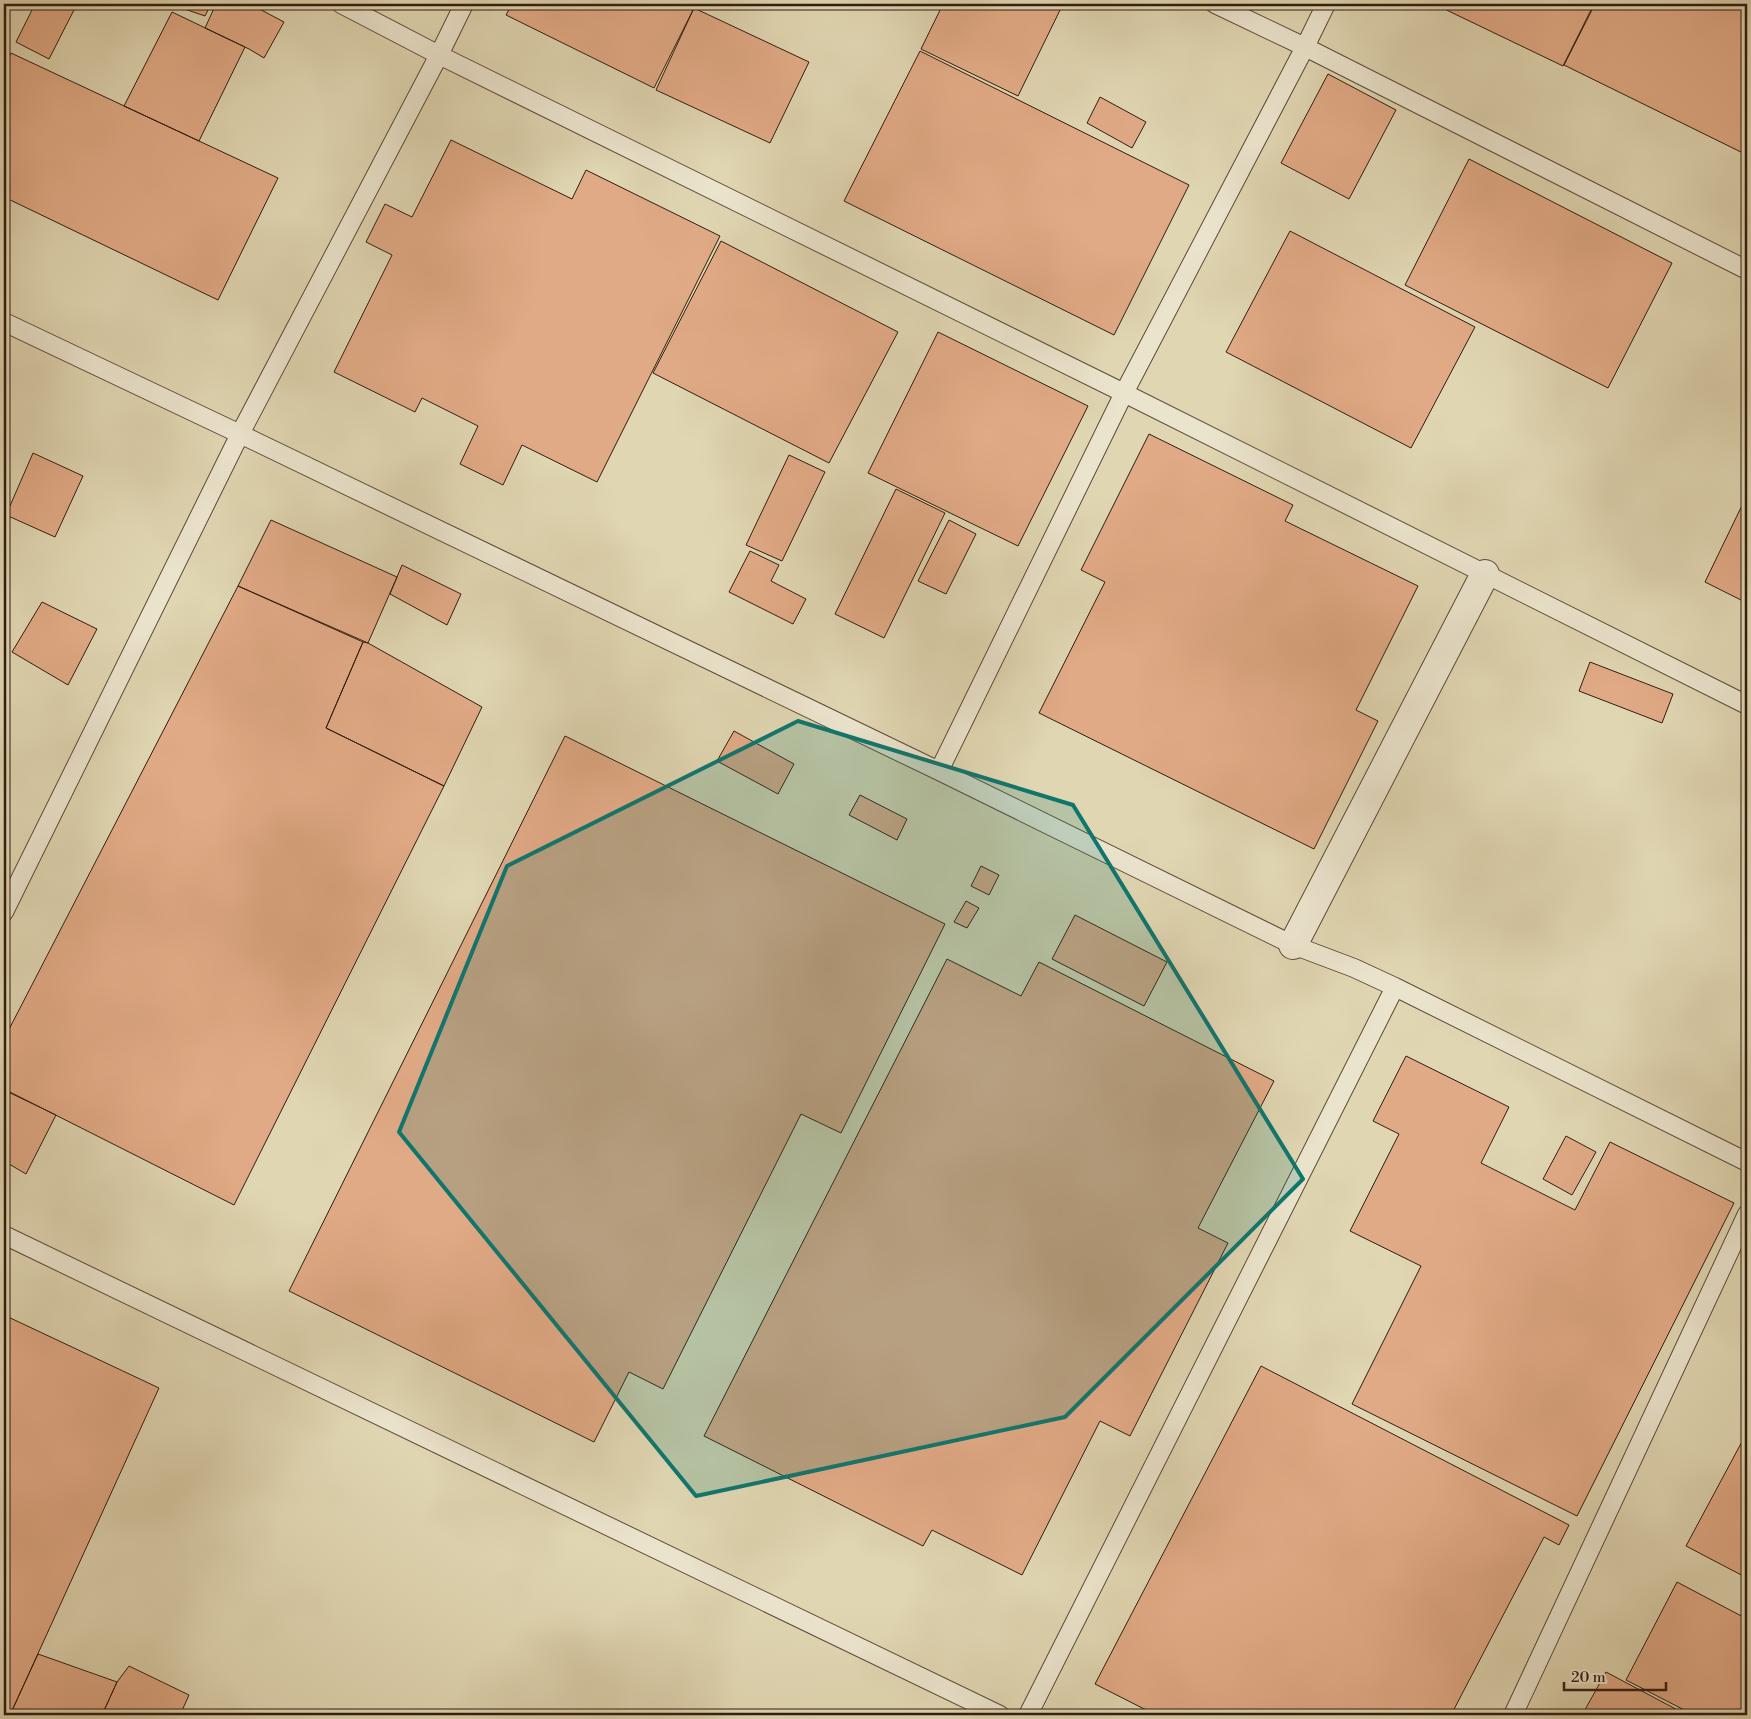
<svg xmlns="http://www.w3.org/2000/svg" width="1751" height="1719" font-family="'Libre Bodoni',serif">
<rect width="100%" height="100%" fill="#e0d6b2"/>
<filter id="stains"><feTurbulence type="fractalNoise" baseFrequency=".004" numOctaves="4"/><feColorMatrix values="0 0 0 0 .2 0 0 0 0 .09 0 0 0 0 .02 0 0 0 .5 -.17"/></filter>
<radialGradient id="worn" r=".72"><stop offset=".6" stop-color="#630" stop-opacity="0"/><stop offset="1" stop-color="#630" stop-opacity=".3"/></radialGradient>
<path fill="#e1aa86" stroke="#311d0f" d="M35,4H77L49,59L16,42Z
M170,4H211L205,16Z
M216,4H250L284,22L264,58L249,49L205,28Z
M512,4H696L654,88L506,15Z
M943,4H1063L1018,96L921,49Z
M1434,4H1594L1563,66Z
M1595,4H1747V155L1564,65Z
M694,8L809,62L770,143L656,90Z
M172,12L245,47L199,141L124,106Z
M920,51L1189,185L1114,335L844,201Z
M11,53L278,178L218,300L4,197V67Z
M1328,74L1396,110L1349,199L1281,163Z
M1100,97L1146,122L1132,148L1087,123Z
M451,140L572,199L586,170L720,236L597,482L522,445L503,485L460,464L478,426L422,398L415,412L334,372L392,255L366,242L385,204L412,217Z
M1469,159L1672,263L1608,388L1405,285Z
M1290,231L1475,327L1411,448L1226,352Z
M721,241L898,332L829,463L653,373Z
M938,332L1088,406L1018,546L868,473Z
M1149,434L1293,505L1285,521L1418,586L1356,710L1378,721L1314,849L1039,713L1105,582L1081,570Z
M33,453L83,476L55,537L6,515Z
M789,455L825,472L782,561L746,545Z
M896,489L945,513L884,638L835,614Z
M1747,495V603L1705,582Z
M271,520L397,577L368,643L238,586Z
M949,520L976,534L946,594L918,581Z
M750,551L779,565L771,581L806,599L793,624L729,592Z
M402,565L461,594L447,625L390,594Z
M238,586L363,642L326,728L444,786L234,1205L4,1089V1039Z
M42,602L97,629L68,685L12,652Z
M363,642L368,643L482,707L444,786L326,728Z
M1590,662L1673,694L1662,723L1579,691Z
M734,731L794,764L778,794L717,761Z
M565,736L945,924L841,1133L801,1114L663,1389L629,1372L594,1442L289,1291Z
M860,795L907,819L897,840L849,815Z
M981,866L999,875L989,895L971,886Z
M966,901L979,908L967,928L954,922Z
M1075,915L1167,962L1144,1006L1052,959Z
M947,959L1021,996L1039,962L1274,1081L1198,1228L1228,1243L1130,1436L1100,1421L1022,1575L932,1530L923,1546L704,1436Z
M1406,1056L1509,1107L1481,1163L1575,1210L1610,1142L1734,1203L1577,1516L1352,1404L1421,1266L1350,1231L1399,1134L1373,1121Z
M4,1090L56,1115L26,1174L4,1161Z
M1566,1136L1596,1152L1572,1195L1543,1179Z
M4,1315L159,1388L10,1715H4Z
M1261,1366L1569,1525L1559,1545L1544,1537L1451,1715H1156L1095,1684Z
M1745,1436L1747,1437V1578L1686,1546Z
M1677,1582L1747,1619V1715H1694L1626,1680Z
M38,1654L117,1682L102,1715H10Z
M129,1666L189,1695L180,1715H102L117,1682Z
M1606,1672L1687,1715H1582Z"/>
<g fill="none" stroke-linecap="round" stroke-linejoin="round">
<g stroke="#5d4b38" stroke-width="20">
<path id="lane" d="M341,4L439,55L1124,393L1747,705
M1215,4L1305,47L1747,270
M4,322L240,434L939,771L1293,945L1354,968L1395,987L1747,1162
M939,771L1124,393L1305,47L1326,4
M4,912L240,434L439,55L464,4
M4,1235L1000,1715
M1028,1715L1395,987
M1513,1715L1747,1214"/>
</g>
<g stroke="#5d4b38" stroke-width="30">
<path id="street" d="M1293,945L1485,574"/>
</g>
<use href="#lane" stroke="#ebe4cd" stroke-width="18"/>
<use href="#street" stroke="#ebe4cd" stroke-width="28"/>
</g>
<path fill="#0f766e" fill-opacity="0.2" stroke="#0f766e" stroke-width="4" stroke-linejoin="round" d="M798,721L1073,805L1303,1179L1065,1417L696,1496L399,1132L507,866Z"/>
<rect width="1751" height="1719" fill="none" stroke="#e0d6b2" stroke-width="20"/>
<rect x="5" y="5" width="1741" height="1709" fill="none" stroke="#311d0f" stroke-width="2.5"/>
<rect x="10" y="10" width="1731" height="1699" fill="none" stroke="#311d0f"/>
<path d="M1564 1682v8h102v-8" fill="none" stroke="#311d0f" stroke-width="2.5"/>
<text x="1571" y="1682" font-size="15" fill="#311d0f" stroke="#ebe4cd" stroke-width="4" paint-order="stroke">20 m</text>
<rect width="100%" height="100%" filter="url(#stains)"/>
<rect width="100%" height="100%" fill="url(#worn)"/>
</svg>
